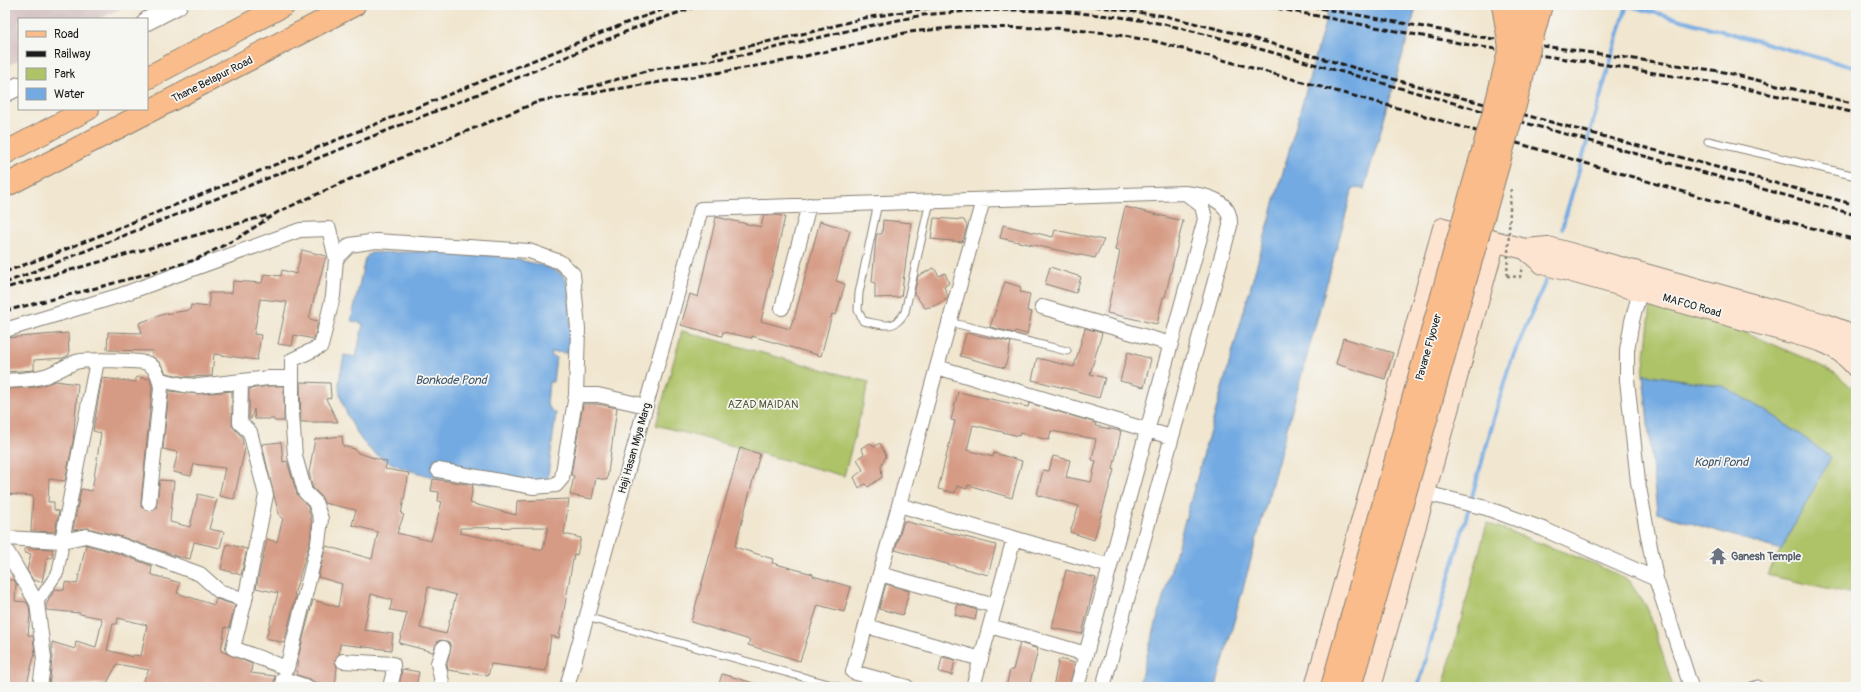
<svg xmlns="http://www.w3.org/2000/svg" width="1861" height="692" font-family="Pangolin,sans-serif">
<rect width="100%" height="100%" fill="#f6f6f2"/>
<filter id="ink" filterUnits="userSpaceOnUse"><feTurbulence type="fractalNoise" baseFrequency=".025" numOctaves="2"/><feDisplacementMap in="SourceGraphic" scale="8" xChannelSelector="R" yChannelSelector="G"/><feConvolveMatrix kernelMatrix="1 2 1 2 8 2 1 2 1" color-interpolation-filters="sRGB"/></filter>
<filter id="wash" filterUnits="userSpaceOnUse"><feTurbulence type="fractalNoise" baseFrequency=".012" numOctaves="4" result="noise"/><feDisplacementMap in="SourceGraphic" scale="16" xChannelSelector="R" yChannelSelector="G"/><feGaussianBlur stdDeviation="0.9" result="paint"/><feColorMatrix in="noise" values="0 0 0 0 0 0 0 0 0 0 0 0 0 0 0 0 0 1.4 0 .05"/><feComposite in="paint" operator="in"/></filter>
<g filter="url(#wash)">
<rect width="100%" height="100%" fill="#f1e6cf"/>
<path fill="#d1bfbf" d="M5,5H127L100,19H19V60L5,67Z"/>
<path fill="#aec367" stroke="#657042" d="M1651,304L1740,330L1807,359L1835,373L1856,391V579L1849,593L1767,575L1831,457L1774,416L1723,386L1643,374Z
M682,331L869,382L844,476L656,425Z
M1487,523L1595,564L1629,581L1648,609L1673,687H1443Z"/>
<path fill="#73aae2" stroke="#48637f" d="M1330,5H1417L1364,189L1353,188L1216,687H1138Z
M454,251C474,253 553,261 564,277C573,290 571,336 568,353L552,352L551,356L556,357L553,382H549L547,404L552,411L556,413L547,483L534,487C484,483 414,483 373,452C362,443 356,432 350,420C345,411 340,398 339,388C338,378 343,365 344,355L356,357L363,324L351,321L365,259L370,253Z
M1643,374L1723,386L1774,416L1831,457L1781,550L1657,513Z"/>
<g fill="none" stroke-linecap="round" stroke-linejoin="round">
<path stroke="#73aae2" stroke-width="4" d="M1627,5L1856,68
M1562,228L1627,5
M1418,687L1509,366L1546,280"/>
</g>
<g id="blocks">
<path fill="#d69b85" fill-rule="evenodd" d="M1125,207L1183,221L1165,297H1163L1157,324L1107,313L1120,251L1115,250Z
M764,215H777L785,217L761,321L790,329L793,319H794L820,221L850,230L836,281L845,284L836,315L832,314L821,356L752,336V338L723,332L722,336L681,325L690,294L698,297L716,217L761,227Z
M934,218L964,220L967,226L962,242L931,239Z
M883,220L911,223L901,297L875,298V283L872,282L876,238L877,234H882Z
M1003,225L1053,237L1055,230L1104,240L1095,258L1000,238Z
M302,250L326,256L318,286H317L309,319L318,321L314,339L294,335L292,346L278,344L287,302L260,299L254,334L261,335L257,360L214,354L212,376L185,377L166,373L160,363L152,356L153,351L107,350L108,332L142,333L139,323L164,314L190,310L191,305L209,307V293H232L233,281L262,283L264,274L281,276L282,270L296,274Z
M1050,267L1081,277L1076,293L1045,284Z
M934,268L939,276L945,273L949,283L944,287L948,296L947,299L934,306L925,308L914,293L918,276Z
M1005,282L1021,287L1020,292L1030,294L1027,311L1032,312L1027,334L1015,331L1014,333L990,327Z
M1085,328L1102,333L1090,374L1105,378L1099,398L1080,393L1081,392L1032,380L1037,358L1074,367Z
M68,333L69,355L63,358L34,360V370L5,372V338Z
M966,333L1011,342L1005,368L960,356Z
M1343,338L1393,353L1385,379L1336,364Z
M1128,352L1151,359L1144,387L1120,381Z
M136,377L150,379L152,388L141,502V507L149,511L156,508L160,480L174,481L170,522L190,527L198,494L217,499L209,529L224,532L220,548L194,542L190,559L176,556L122,537L88,528L73,530L81,489L92,491L101,433L93,431L102,378L136,382Z
M55,381L78,384L73,442L65,481L49,479L48,502H54V510L59,511L55,532L31,531L33,496L5,494V389L36,387Z
M300,382L330,383L331,398L326,399L338,422H301Z
M269,386H284V421H274V419H255L254,409L251,419H249V389Z
M169,391L198,394L232,391V426L242,437L243,446L245,448L234,499L219,496L225,468L194,464L191,476L173,472L178,452L163,449Z
M958,392L1028,407L1029,403L1096,423L1095,426L1121,431L1113,469L1114,470L1094,540L1070,532L1079,506L1037,495L1043,470L1049,471L1053,456L1070,460L1066,477L1091,482L1096,461L1092,460L1096,439L1051,431L1049,440L1020,433L1019,436L973,425L967,450L993,457L994,453L1022,461L1012,498L968,485L967,489L957,486L955,493L938,489L955,421L951,420Z
M583,404H597L617,408L607,480L596,478L592,499L570,495L574,476L571,475Z
M342,436L343,446L355,449L358,453L387,462L385,469L409,473L401,514L404,515L397,533L431,541L442,502L438,501L439,492L431,491L433,479L473,485L470,503L516,515L517,501L569,499L564,534L581,538L577,555L574,554L559,638L551,636L546,671L491,664L488,676L448,670L447,664L451,647L449,642L442,640L438,641L433,652L399,643L407,613L390,610L392,600L371,594L364,630L393,634L391,650L340,644L339,654L335,660L337,667L335,687H319L320,683L314,682L310,679L297,675L298,658L313,600L338,607L342,584L318,577L326,546L372,559L378,532L352,525L356,510L324,503L321,496L313,488L309,473L315,439ZM548,527L543,550L460,533V528ZM428,587L456,595L446,634L420,628Z
M281,442L283,462L287,461L297,494L308,507L312,524L310,541L294,595H296L284,643L266,638L278,593L256,588L267,539L277,542L283,518L280,517L274,496L262,444Z
M870,443L874,447L880,443L886,456L881,466L882,477L868,487L865,484L859,488L854,477L863,470L857,459L864,454L861,448Z
M740,448L760,454L735,547L773,559L772,563L813,574V576L851,587L844,612L818,605L800,661L748,645L750,640L691,622Z
M904,521L996,545L988,575L895,550Z
M227,544L247,549L241,575L221,569Z
M86,545L117,553L152,566L151,574L153,575L180,583L177,593L214,605L216,599L235,605L229,628L225,627L221,651L252,664L251,673L275,676L273,687H140L149,670L117,664L107,683L49,687L52,659V642L75,649L76,641L96,647L102,621L101,618L80,614V613L46,610V605L55,589L64,590L65,582L77,584ZM118,618L147,625L141,656L133,655V657L107,650L113,624H117Z
M25,548L53,549L52,558L47,557L42,582L33,580L27,570L31,554L25,553Z
M1066,570L1096,578L1082,634L1052,628Z
M5,580H14L16,583L15,601L26,602L29,606L30,615L28,635L33,636L35,653L26,687H5Z
M886,584L909,591L903,615L879,609Z
M958,604L977,610L975,620L955,615Z
M1020,643L1038,649L1029,687H1006L1010,670H1013Z
M942,657L955,660L952,675L939,672Z
M1059,659L1075,663L1069,687H1053Z
M402,669L419,672L416,687H399Z
M722,674L757,684V687H718Z"/>
</g>
</g>
<g filter="url(#ink)">
<use href="#blocks" fill-opacity="0" stroke="#868176" stroke-width="1"/>
<g fill="none" stroke-linecap="round" stroke-linejoin="round">
<g stroke="#868176" stroke-width="9">
<path id="service" d="M1708,141L1856,176
M878,203L859,293L858,310L863,321C882,324 894,332 905,312L930,201
M949,322L1067,351
M586,617L839,687
M1749,687L1758,684"/>
</g>
<g stroke="#868176" stroke-width="13">
<path id="pedestrian" d="M37,603L58,572L62,550"/>
</g>
<g stroke="#868176" stroke-width="16">
<path id="minor" d="M336,259L350,245L376,241L529,251L560,262L573,274L578,329L576,395L562,478L556,485L534,487L438,470
M1640,291L1632,321L1627,350V380L1638,482L1656,579
M1042,307L1171,344
M782,308L809,205
M5,330L118,296L300,230L329,229L336,259L333,296L321,346L292,360V414L295,456L305,492L315,502L321,519L318,543L287,668L233,648L245,600L219,591L200,574L120,545L86,536L62,541L5,538
M937,367L1171,437
M160,380L184,385L199,386L269,378H292
M5,381C18,380 32,380 45,376C55,373 65,366 76,362C84,359 142,360 149,364C157,369 160,379 161,388L149,503
M241,381L240,423L250,432L266,495L245,600
M576,395H598L646,406
M1425,493L1486,508L1543,529L1656,579L1691,687
M899,505L1110,566
M62,541L97,361
M5,548L37,603L44,658L40,687
M880,574L995,606
M866,626L981,659
M990,626L1086,654
M443,648L438,663L443,687
M343,661L393,664V675L390,687
M283,679L307,687
M567,687L701,209L1184,193C1205,195 1232,199 1230,226L1103,687
M907,687L853,672L983,200
M973,687L1014,538
M1077,687L1205,219L1202,206L1188,195"/>
</g>
<g stroke="#868176" stroke-width="20">
<path id="tertiary" d="M147,21L178,5
M5,93L19,86"/>
</g>
<g stroke="#868176" stroke-width="22">
<path id="secondary" d="M1525,249L1543,264L1820,341C1836,347 1845,355 1856,367
M1315,687L1443,228L1525,249L1548,247L1825,324L1841,330L1856,341
M1371,687L1495,241"/>
</g>
<g stroke="#868176" stroke-width="24">
<path id="primary" d="M147,78L284,5
M5,153L88,109
M5,186L354,5"/>
</g>
<path stroke="#868176" stroke-width="2.5" stroke-dasharray="3 3" stroke-linecap="butt" d="M1507,276L1520,277L1522,266"/>
<use href="#service" stroke="#fff" stroke-width="7"/>
<use href="#pedestrian" stroke="#fff" stroke-width="11"/>
<use href="#minor" stroke="#fff" stroke-width="14"/>
<use href="#tertiary" stroke="#fff" stroke-width="18"/>
<use href="#secondary" stroke="#fde4d0" stroke-width="20"/>
<use href="#primary" stroke="#f9bc8a" stroke-width="22"/>
<path stroke="#1c1c1c" stroke-width="3" stroke-dasharray="6 3" stroke-linecap="butt" d="M1086,5L1165,16L1238,34L1400,81L1856,205
M1260,5L1475,46L1601,64L1733,86L1856,113
M1303,5L1473,36L1719,71L1856,104
M713,54L815,31L864,18L948,5
M579,90L650,70L748,54L864,27L923,15L969,11L1015,10L1069,12L1120,17L1164,24L1224,39L1856,215
M5,272L59,252L626,23L676,5
M5,283L491,89L632,29L700,5
M9,287L269,215
M5,311L100,287L195,260L238,238L278,212L348,180L540,101L705,75L784,61L909,32L960,27L1055,28L1106,33L1154,41L1401,109L1742,209L1856,240"/>
<g stroke="#868176" stroke-width="24" stroke-linecap="butt">
<path id="primary-bridge" d="M1532,38L1541,5
M1332,687L1497,101L1510,47L1503,5
M1350,687L1515,105L1529,49L1523,5"/>
</g>
<path stroke="#868176" stroke-width="2.5" stroke-dasharray="3 3" stroke-linecap="butt" d="M1507,276L1511,187"/>
<use href="#primary-bridge" stroke="#f9bc8a" stroke-width="22"/>
</g>
</g>
<defs>
<g id="temple-bare" transform="scale(1.38)"><path d="M0-6L5-2H3V0L6.5 2.5H4V6H1.5V3h-3V6H-4V2.5H-6.5L-3 0V-2H-5Z" fill="#6b7280" stroke="#f6f6f2" stroke-width="2.5" paint-order="stroke"/></g>
</defs>
<g fill-rule="evenodd">
<use href="#temple-bare" x="1718" y="556"/>
</g>
<g text-anchor="middle" stroke-width="3.5" stroke-linejoin="round" paint-order="stroke">
<g font-size="11" fill="#1c1c1c" stroke="#f6f6f2">
<text transform="translate(212 79) rotate(-27)" y="4">Thane Belapur Road</text>
<text transform="translate(1692 305) rotate(16)" y="4">MAFCO Road</text>
<text transform="translate(1428 347) rotate(-74)" y="4">Pavane Flyover</text>
<text transform="translate(634 448) rotate(-74)" y="4">Haji Hasan Miya Marg</text>
</g>
<g font-size="11" fill="#4f5636" stroke="#f6f6f2">
<text x="763" y="408">AZAD MAIDAN</text>
</g>
<g font-size="11" font-weight="bold" fill="#5b616d" stroke="#f6f6f2" text-anchor="start">
<text x="1731" y="560">Ganesh Temple</text>
</g>
<g font-size="12" font-style="italic" fill="#3f556b" stroke="#f6f6f2">
<text x="451" y="384">Bonkode Pond</text>
<text x="1721" y="466">Kopri Pond</text>
</g>
</g>
<rect width="1861" height="692" fill="none" stroke="#f6f6f2" stroke-width="20"/>
<rect x="18" y="18" width="130" height="92" fill="#f6f6f2" stroke="#9f9f9c"/>
<rect x="26" y="31" width="20" height="6" fill="#f9bc8a" stroke="#9f9f9c"/>
<text x="54" y="38" font-size="12" fill="#1c1c1c">Road</text>
<rect x="26" y="51" width="20" height="6" fill="#1c1c1c" stroke="#9f9f9c"/>
<text x="54" y="58" font-size="12" fill="#1c1c1c">Railway</text>
<rect x="26" y="68" width="20" height="12" fill="#aec367" stroke="#9f9f9c"/>
<text x="54" y="78" font-size="12" fill="#1c1c1c">Park</text>
<rect x="26" y="88" width="20" height="12" fill="#73aae2" stroke="#9f9f9c"/>
<text x="54" y="98" font-size="12" fill="#1c1c1c">Water</text>
</svg>
